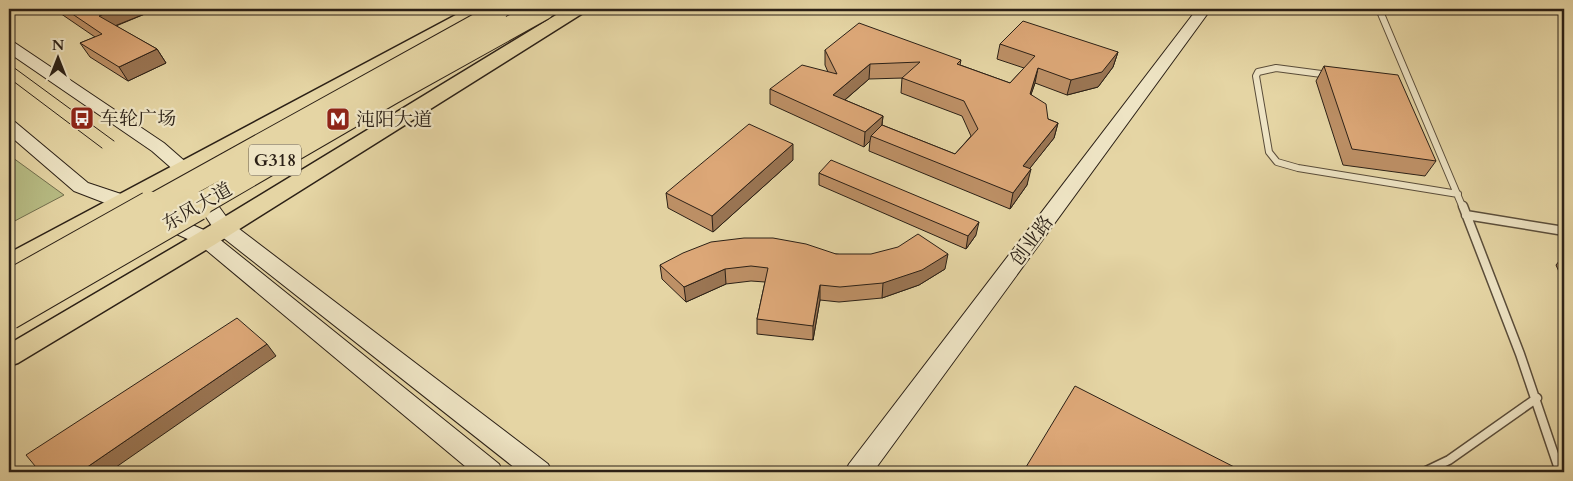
<svg xmlns="http://www.w3.org/2000/svg" width="1573" height="481" font-family="Cardo,'Noto Serif SC',serif">
<rect width="100%" height="100%" fill="#e5d5a4"/>
<filter id="stains"><feTurbulence type="fractalNoise" baseFrequency=".004" numOctaves="4"/><feColorMatrix values="0 0 0 0 .2 0 0 0 0 .09 0 0 0 0 .02 0 0 0 .5 -.17"/></filter>
<radialGradient id="worn" r=".72"><stop offset=".6" stop-color="#630" stop-opacity="0"/><stop offset="1" stop-color="#630" stop-opacity=".3"/></radialGradient>
<path fill="#b7bc84" stroke="#716e4d" d="M9,155L64,195L9,224Z"/>
<g fill="none" stroke-linecap="round" stroke-linejoin="round">
<g stroke="#5a4d3a" stroke-width="8">
<path id="lane-far1" d="M1379,9L1463,208
M1329,75L1276,68L1258,72L1256,76L1269,152L1277,162L1298,168L1458,194"/>
</g>
<g stroke="#5a4d3a" stroke-width="11">
<path id="lane" d="M1463,206L1520,354L1560,472
M1466,215L1564,231
M1424,472L1449,460L1537,398"/>
</g>
<g stroke="#2b2016" stroke-width="2">
<path id="secondary" d="M1197,9H1211L873,472H845L849,464Z
M9,41L15,43L164,143L188,164L230,222L548,464L552,472H520L216,232L176,172L152,151L9,53Z
M9,121L15,122L88,183L127,196L213,234L499,464L503,472H472L199,244L113,206L74,191L9,135Z"/>
</g>
<g stroke="#2b2016" stroke-width="3">
<path id="primary" d="M467,9H487L485,13L128,206L17,269L9,271V253Z
M566,9H585L583,13L214,245L18,363L9,366V344L198,233Z"/>
</g>
<use href="#lane-far1" stroke="#eee4c4" stroke-width="6"/>
<use href="#lane" stroke="#eee4c4" stroke-width="8"/>
<use href="#secondary" fill="#eee4c4" fill-rule="evenodd"/>
<use href="#primary" fill="#e5d5a4" fill-rule="evenodd"/>
<path stroke="#2b2016" stroke-width="1" d="M9,64L114,141
M9,78L102,148"/>
<g stroke="#2b2016" stroke-width="24" stroke-linecap="butt">
<path id="highway-bridge-far1" d="M147,208L495,15
M194,208L392,93L543,9"/>
</g>
<g stroke="#2b2016" stroke-width="31" stroke-linecap="butt">
<path id="highway-bridge" d="M9,285L150,206
M9,315L197,206"/>
</g>
<use href="#highway-bridge-far1" stroke="#e5d5a4" stroke-width="22"/>
<use href="#highway-bridge" stroke="#e5d5a4" stroke-width="29"/>
</g>
<path fill="#bd9066" stroke="#2b2016" fill-rule="evenodd" d="M54,9H157L116,26L157,49L166,63L128,81L90,57L80,43L95,37Z
M1000,44L1118,52L1113,67L1098,87L1067,95L1035,83L1031,94L1048,119L1058,123L1054,138L1029,169L1027,185L1010,209L869,151L870,141L864,147L770,104V89L828,72L825,65V50L961,60L960,65L1010,83L1024,68L997,59ZM902,78L901,93L962,116L971,136L955,154L882,125L883,116L845,100L869,79L903,78Z
M1324,66L1436,161L1425,176L1343,165L1316,81Z
M793,160L713,232L668,208L666,193Z
M819,173L976,235L966,249L819,185Z
M836,254L945,269L919,285L882,298L839,302L820,300L813,340L757,334V319L765,282L751,281L726,284L686,302L662,279L660,265Z
M1564,255V283L1556,265Z"/>
<path fill="#9a7553" stroke="#2b2016" d="M116,9H157L107,29L99,16Z
M157,49L166,63L128,81L119,67Z
M1118,52L1113,67L1098,87L1067,95L1071,80Z
M870,64L869,79L833,110V95Z
M1038,68L1035,83L1026,109L1030,94Z
M883,116L881,131L871,136L870,141L864,147L865,132Z
M1058,123L1054,138L1019,182L1023,166Z
M793,144V160L713,232L712,216Z
M1031,169L1027,185L1010,209L1013,193Z
M979,222L976,235L966,249L968,236Z
M948,254L945,269L919,285L882,298L883,283Z
M725,269L726,284L686,302L684,287Z
M820,285V300L813,340V326Z
M267,344L276,356L109,472H80Z"/>
<path fill="#dca777" stroke="#2b2016" d="M65,9H116L99,16L157,49L119,67L80,43L102,34Z
M1023,21L1118,52L1102,72L1071,80L1038,68L1030,94L1046,104L1048,119L1058,123L1023,166L1031,169L1013,193L871,136L882,125L955,154L978,129L964,101L902,78L920,62L870,64L833,95L883,116L865,132L770,89L802,65L837,74L825,50L859,23L961,60L957,64L1010,83L1035,56L1000,44Z
M1324,66L1398,75L1436,161L1352,149Z
M749,124L793,144L712,216L666,193Z
M831,160L979,222L968,236L819,173Z
M918,234L948,254L922,270L883,283L840,287L820,285L813,326L757,319L768,268L751,266L725,269L684,287L660,265L683,253L711,242L744,238H773L806,244L836,254H871L898,247Z
M237,318L267,344L80,472H40L26,455Z
M1075,386L1244,472H1023Z"/>
<defs>
<g id="bus-square" transform="scale(1.25)"><rect x="-9" y="-9" width="18" height="18" rx="4" fill="#8f2418" stroke="#eee4c4"/><path d="M-5-6H5V4H4V6H2V4H-2V6H-4V4H-5ZM-3.5-4V0h7V-4ZM-3.5 1.2v1.5H-2V1.2ZM2 1.2v1.5H3.5V1.2Z" fill="#fff"/></g>
<g id="metro-square" transform="scale(1.25)"><rect x="-9" y="-9" width="18" height="18" rx="4" fill="#8f2418" stroke="#eee4c4"/><path d="M-5.5 5V-5H-3L0 0L3-5H5.5V5H3V-.5L0 4L-3-.5V5Z" fill="#fff"/></g>
</defs>
<g fill-rule="evenodd">
<use href="#bus-square" x="82" y="118"/>
<use href="#metro-square" x="338" y="119"/>
</g>
<g text-anchor="middle" stroke-width="4.5" stroke-linejoin="round" paint-order="stroke">
<rect fill="#eee4c4" stroke="#665b4a" stroke-width="1" x="249" y="144.5" width="52" height="31" rx="4"/>
<g font-size="18" font-weight="bold" fill="#2b2016">
<text x="275" y="166">G318</text>
</g>
<g font-size="19" fill="#2b2016" stroke="#eee4c4" text-anchor="start">
<text x="100" y="125">车轮广场</text>
<text x="356" y="126">沌阳大道</text>
</g>
<g font-size="19" fill="#2b2016" stroke="#eee4c4">
<text transform="translate(197 206) rotate(-30)" y="7">东风大道</text>
<text transform="translate(1031 240) rotate(-53)" y="7">创业路</text>
</g>
</g>
<rect width="1573" height="481" fill="none" stroke="#e5d5a4" stroke-width="30"/>
<rect x="10" y="10" width="1553" height="461" fill="none" stroke="#2b2016" stroke-width="2.5"/>
<rect x="15" y="15" width="1543" height="451" fill="none" stroke="#2b2016"/>
<g transform="translate(58 58)" stroke="#eee4c4" stroke-width="4" paint-order="stroke">
<path d="M0-4L9 19L0 12L-9 19Z" fill="#2b2016"/>
<text y="-8" font-size="14" font-weight="bold" text-anchor="middle" fill="#2b2016">N</text>
</g>
<rect width="100%" height="100%" filter="url(#stains)"/>
<rect width="100%" height="100%" fill="url(#worn)"/>
</svg>
